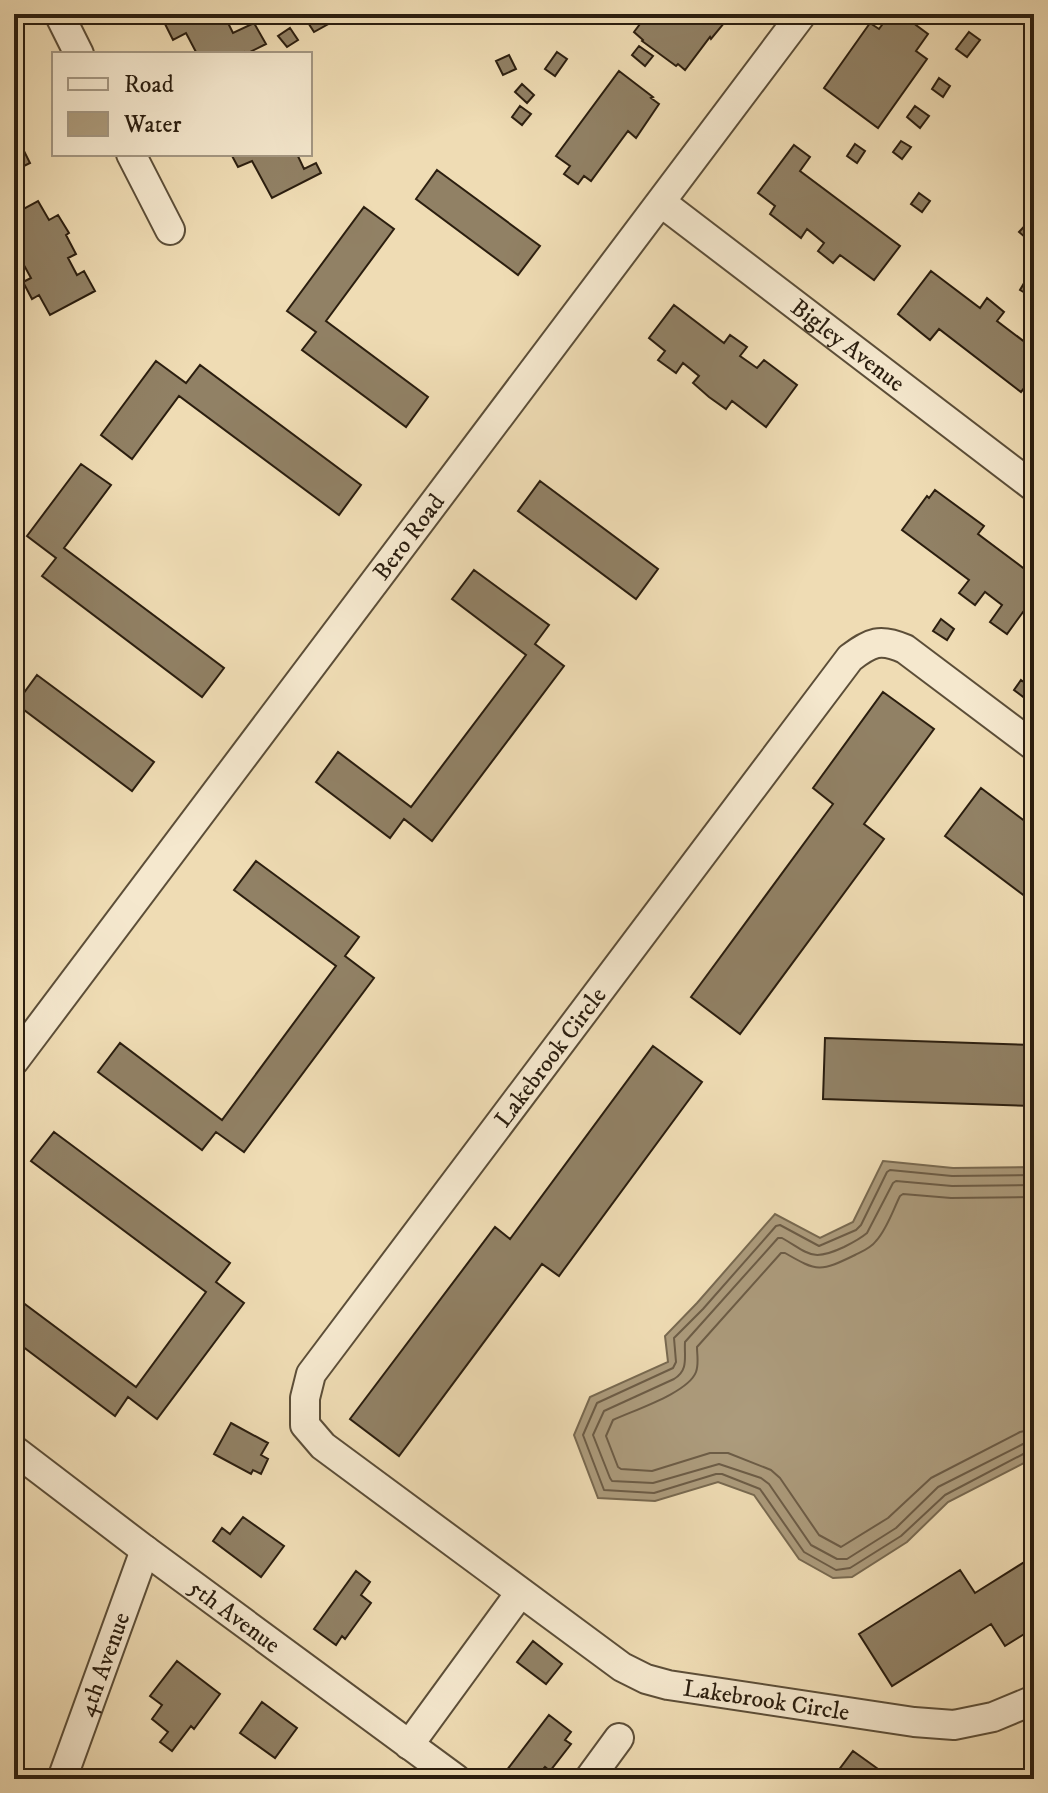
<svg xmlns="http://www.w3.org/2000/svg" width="1048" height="1793" font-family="'IM FELL DW Pica',serif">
<rect width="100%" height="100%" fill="#efdcb4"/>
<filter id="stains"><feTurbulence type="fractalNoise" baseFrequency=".0025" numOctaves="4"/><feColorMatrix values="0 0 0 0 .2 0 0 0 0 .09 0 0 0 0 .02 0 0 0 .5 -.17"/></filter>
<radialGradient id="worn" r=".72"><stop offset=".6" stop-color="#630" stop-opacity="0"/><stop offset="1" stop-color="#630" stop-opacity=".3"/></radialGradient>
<path fill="#ac9b7c" stroke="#786950" stroke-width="2" d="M883,1161L953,1168L1034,1167V1458L948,1502L907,1542L852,1577L833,1578L799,1559L754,1495L718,1482L655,1501L598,1498L574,1435L590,1397L668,1362L665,1336L697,1303L775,1214L820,1238L853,1222Z"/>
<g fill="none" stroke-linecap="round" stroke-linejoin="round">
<path stroke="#6c5c46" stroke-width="2" d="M1034,1175L952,1176L890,1170L887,1172L861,1225L856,1230L819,1246L780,1225L776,1226L703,1309L674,1338L676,1362L673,1368L597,1403L583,1435L604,1490L654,1493L716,1474H722L760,1489L804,1552L836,1570L850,1568L901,1536L945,1495L1027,1452L1034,1451
M1034,1185L952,1186L896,1181L893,1183L867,1233C860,1239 852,1243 844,1247C812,1262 810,1254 782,1238H778L685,1342C684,1357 689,1370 674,1379L604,1411L593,1435L610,1478L612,1481L653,1483L719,1464L761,1478L769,1484L811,1545L837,1559H847L896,1528L938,1487L1023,1444L1034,1441
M1034,1197L951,1198L903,1194L900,1196C893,1210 887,1229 876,1241C871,1248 863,1251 855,1255C820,1272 818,1272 785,1253H781L697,1347C697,1355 699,1364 696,1372C688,1393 634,1410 613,1420L606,1436L618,1467L621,1469L652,1471L710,1453H728L771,1470L780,1478L819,1535L841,1547L888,1518L931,1478L1020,1432L1034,1429"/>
</g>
<path fill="#918165" stroke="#2b1e0f" stroke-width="2" d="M166,14H225L224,15L233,33L254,23L266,44L246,54L244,52L240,54H191L196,52L186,33L173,40L164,22L169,20Z
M319,14H325L330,23L314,32L307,21Z
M662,14H715L725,22L711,39L710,37L685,70L678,64L676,66L642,41L643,40L634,32L646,16L655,23Z
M890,14H901L928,34L916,51L927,59L878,128L824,88L870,23L879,29Z
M290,28L298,40L287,47L278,36Z
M969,32L980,40L967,57L956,49Z
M639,46L653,56L645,66L632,55Z
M557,52L567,59L555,76L545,69Z
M509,55L516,69L503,75L496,61Z
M619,71L653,97L651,98L659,104L636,138L628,131L591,181L584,176L578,184L564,174L570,166L556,156Z
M939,78L950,86L943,97L932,89Z
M522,84L534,95L527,103L515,92Z
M520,106L531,114L522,125L512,117Z
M915,106L929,116L920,128L907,117Z
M901,141L911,147L902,159L893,152Z
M20,143L30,163L14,171V146Z
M855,144L865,151L857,163L847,156Z
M794,145L810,157L800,171L900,246L874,280L840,255L833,263L818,251L824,243L807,229L801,238L770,214L775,206L758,193Z
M231,154H297L304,169L316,163L321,173L272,198L252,161L238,167Z
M437,170L540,246L518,275L416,199Z
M919,193L930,201L922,212L911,204Z
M38,201L49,220L58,215L69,233L66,235L76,254L68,258L77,275L84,271L95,291L50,315L39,295L32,299L23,282L31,278L14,247V214Z
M364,207L394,229L326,321L428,397L406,427L302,350L316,332L287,311Z
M1034,216V243L1033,244L1019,232Z
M931,271L980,308L987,298L1004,312L997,321L1034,349V376L1021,392L939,329L930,340L898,314Z
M1030,273L1034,276V294L1032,297L1020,290Z
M674,305L724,343L730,335L747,347L740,356L757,368L764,360L797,385L766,427L732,401L726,409L709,397L693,383L699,376L683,363L676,373L658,360L665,351L649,338Z
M156,361L186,383L200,365L361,485L339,515L179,396L132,459L101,435Z
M81,464L111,485L64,548L224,668L202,697L42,576L56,558L27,536Z
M540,481L658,569L636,599L518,511Z
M935,490L984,526L978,534L1026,570L1030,565L1034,567V597L1007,634L990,622L1002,605L985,592L975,605L959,593L969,580L902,530L927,496L929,498Z
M474,570L549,625L535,644L564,666L432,841L404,819L390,838L316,782L338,752L411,807L526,655L452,599Z
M941,619L954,629L947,640L933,631Z
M37,675L154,762L132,791L16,704L14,707V687L23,694Z
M1021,680L1033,689L1026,699L1014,690Z
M883,692L934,729L864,824L884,839L740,1034L691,997L833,804L813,788Z
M981,788L1034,828V903L945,836Z
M256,861L359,937L345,956L374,978L244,1152L216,1132L202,1150L98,1072L120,1043L222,1120L336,966L234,890Z
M825,1038L1034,1045V1106L823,1099Z
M653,1046L702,1082L559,1276L542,1264L399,1456L350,1419L495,1227L510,1239Z
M54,1132L230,1263L216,1282L244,1303L157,1419L128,1397L115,1416L14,1340V1296L136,1387L206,1292L31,1161Z
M231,1423L268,1443L261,1455L268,1459L261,1474L253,1470L251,1474L214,1454Z
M243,1517L284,1546L261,1577L213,1541L222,1528L230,1534Z
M1034,1556V1628L1005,1646L991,1624L892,1686L859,1634L960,1570L975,1593Z
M356,1571L370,1582L361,1595L371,1603L345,1639L342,1636L336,1645L314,1629Z
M533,1641L562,1664L546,1684L517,1662Z
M177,1661L220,1694L194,1729L191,1726L172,1751L160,1742L168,1732L152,1719L162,1705L150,1696Z
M262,1702L297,1728L275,1758L240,1733Z
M549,1715L571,1732L565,1740L571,1744L550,1771L545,1767L535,1779H500Z
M853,1751L892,1779H832Z"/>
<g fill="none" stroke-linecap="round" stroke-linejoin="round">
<g stroke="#5c4e38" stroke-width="32">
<g id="minor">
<path d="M59,14L79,54"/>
<path d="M131,154L170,230"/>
<path id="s1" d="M662,203L1034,487"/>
<path id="s2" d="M1034,746L905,649C880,638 871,642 850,658L311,1374L305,1398V1425L323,1446L622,1667L646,1679L668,1685L914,1722L954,1725L993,1717L1034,1700"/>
<path id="s3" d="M14,1061L802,14"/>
<path id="s4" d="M14,1450L145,1550L456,1779"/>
<path d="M409,1745L520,1593"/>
<path id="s5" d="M62,1779L145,1550"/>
<path d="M589,1779L619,1738"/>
</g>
</g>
<use href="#minor" stroke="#f5e8ce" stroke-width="28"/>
</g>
<g text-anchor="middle" stroke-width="8" stroke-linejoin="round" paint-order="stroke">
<g font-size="24" fill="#2b1e0f" stroke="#f5e8ce">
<text dy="8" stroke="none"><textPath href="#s1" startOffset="234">Bigley Avenue</textPath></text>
<text dy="8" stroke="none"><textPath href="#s3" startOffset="656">Bero Road</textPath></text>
<text transform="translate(550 1057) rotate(-53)" y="8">Lakebrook Circle</text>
<text dy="8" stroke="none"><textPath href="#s4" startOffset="276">5th Avenue</textPath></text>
<text dy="8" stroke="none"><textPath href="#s5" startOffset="122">4th Avenue</textPath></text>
<text dy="8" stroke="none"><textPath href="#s2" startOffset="1718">Lakebrook Circle</textPath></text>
</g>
</g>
<rect width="1048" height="1793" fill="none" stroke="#efdcb4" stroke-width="48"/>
<rect x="16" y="16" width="1016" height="1761" fill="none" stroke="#2b1e0f" stroke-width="4"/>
<rect x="24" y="24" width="1000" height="1745" fill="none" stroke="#2b1e0f" stroke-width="2"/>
<rect x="52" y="52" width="260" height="104" fill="#f5e8ce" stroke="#a49782" stroke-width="2"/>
<rect x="68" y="78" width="40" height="12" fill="#f5e8ce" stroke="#a49782" stroke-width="2"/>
<text x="124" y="92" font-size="24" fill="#2b1e0f">Road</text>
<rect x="68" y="112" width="40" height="24" fill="#ac9b7c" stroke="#a49782" stroke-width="2"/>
<text x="124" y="132" font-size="24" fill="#2b1e0f">Water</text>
<rect width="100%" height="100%" filter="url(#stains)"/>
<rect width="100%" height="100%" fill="url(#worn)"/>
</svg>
